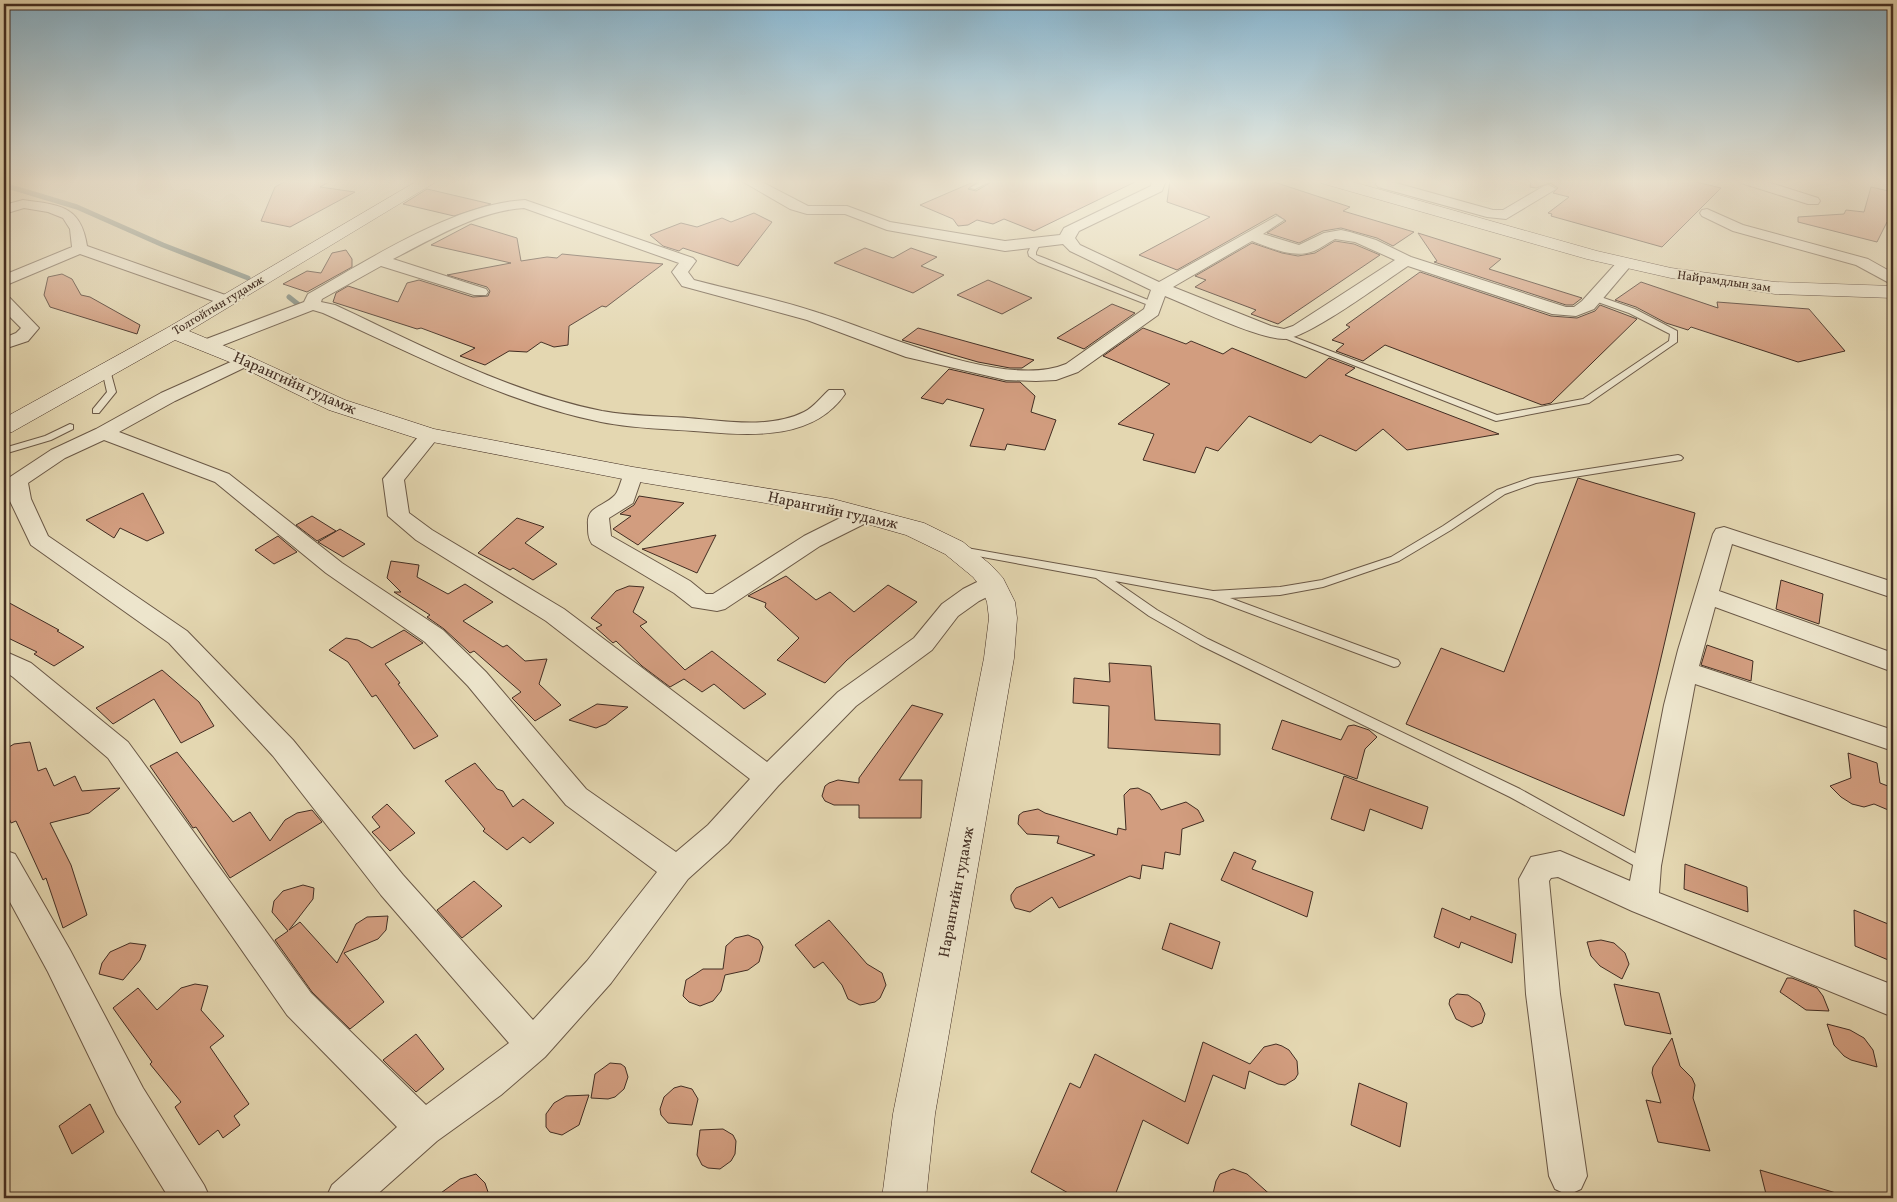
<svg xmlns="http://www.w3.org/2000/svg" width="1897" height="1202" font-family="Vollkorn,serif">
<rect width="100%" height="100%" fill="#e4d7b1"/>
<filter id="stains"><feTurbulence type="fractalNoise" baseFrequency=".004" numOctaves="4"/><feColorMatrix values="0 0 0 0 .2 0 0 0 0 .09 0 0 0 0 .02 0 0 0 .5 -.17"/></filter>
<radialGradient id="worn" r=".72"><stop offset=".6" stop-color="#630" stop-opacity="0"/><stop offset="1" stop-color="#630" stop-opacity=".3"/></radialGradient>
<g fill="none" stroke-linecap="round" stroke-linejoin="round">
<path stroke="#748177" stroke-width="5" d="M4,185L77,207L163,245L248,278
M289,297L299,305"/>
</g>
<path fill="#d29d7f" stroke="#422d22" d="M288,180H333L320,187L355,192L290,227L261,221L275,187Z
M978,180H980L968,189L976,191L995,180H1139L1034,231L1004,219L993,224L977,220L968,225L958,226L953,219L920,205Z
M1170,180H1268L1350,207L1343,211L1414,232L1393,246L1377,238L1341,228L1323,231L1299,243L1267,233L1286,221L1276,214L1177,270L1139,255L1210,217L1167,202Z
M1531,180H1688L1721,188L1662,247L1551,216L1552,214L1548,213L1569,197L1553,193L1558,188L1550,183L1536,188L1530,187Z
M1871,187L1893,192V220L1887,222L1877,242L1798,222V217L1844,214L1846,210L1864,212Z
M427,189L491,204L454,216L403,204Z
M754,213L772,222L738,266L683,248L679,251L663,246L650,235L681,223L697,227L722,218L731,222Z
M471,224L517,238L521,261L547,257L557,258L562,254L663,264L606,307L602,306L569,326L568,345L554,347L541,342L527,352L509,351L485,365L460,356L475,348L421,328L417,329L333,302L336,293L348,286L398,302L407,283L419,280L473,297L488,296L490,291L487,287L447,275L511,263L431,245Z
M1418,233L1501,259L1489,269L1582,298L1573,305H1566L1434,262L1437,261Z
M1335,241L1354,244L1380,255L1278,324L1251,314L1256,310L1195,287L1206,280L1195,276L1252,243L1282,253L1298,256L1315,253Z
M865,248L893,258L911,248L937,257L921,266L944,275L913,293L834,263Z
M346,250L352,259V267L307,292L283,284L307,271L321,273L332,253Z
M1420,272L1551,316L1577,318L1595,311L1600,305L1637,319L1551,403L1542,405L1385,345L1363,361L1336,351L1344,344L1332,340L1350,327L1346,325Z
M62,274L72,279L81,295L90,297L140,325L137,334L50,307L44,295L48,277Z
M988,280L1032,298L1002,314L957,295Z
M1641,282L1718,308L1717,302L1809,309L1845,351L1798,362L1691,327L1688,330L1666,323L1636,307L1615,300Z
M1112,304L1135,313L1084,349L1057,338Z
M918,328L972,343L1034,360L1022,368H1010L978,362L902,340Z
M1143,328L1186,344L1191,341L1223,354L1232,348L1306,378L1329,358L1355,368L1345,375L1499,434L1407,450L1383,429L1356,451L1320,435L1311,443L1249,416L1218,451L1206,447L1195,473L1143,460L1154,434L1118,424L1170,384L1103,356Z
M949,369L1006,382H1020L1035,396L1031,412L1056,420L1045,450L1007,444L1005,450L970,446L984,409L947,399L943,404L921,398Z
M1578,478L1695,513L1624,816L1406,724L1441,648L1504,672Z
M143,493L164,533L147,541L120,528L114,538L86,520Z
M639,496L684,503L638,545L613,529L631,516L620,514L634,505Z
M312,516L336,531L317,541L296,525Z
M517,518L544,527L525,543L557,564L533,580L513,568L510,570L478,553Z
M340,529L365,544L343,557L318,542Z
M716,535L697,573L642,549Z
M278,536L297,552L274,564L255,550Z
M391,561L419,565L417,577L448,594L465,584L493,602L463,621L503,647L507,645L525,661L547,659L539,684L561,705L535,721L512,698L521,692L474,651L470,653L468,651L444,629L427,617L430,615L394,592H401L387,578Z
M786,576L816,600L830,592L854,612L888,585L917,602L847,660L825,683L777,660L799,638L765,607L766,603L748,596Z
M1781,580L1823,594L1819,624L1776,609Z
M629,586L644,587L633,612L647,622L640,626L685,670L712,651L766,694L744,709L714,684L702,692L684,679L670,687L642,666L616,641L613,643L596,628L602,625L591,618L616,591Z
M4,600L59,630L57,631L84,647L54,666L34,654L37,652L4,636Z
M404,630L423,643L385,664L400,683L398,684L438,736L414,749L376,695L372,697L348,662L329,650L346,638L358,640L372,648Z
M1707,645L1753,661L1751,681L1701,665Z
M1109,663L1151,666L1155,720L1220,724V755L1108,748L1109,706L1073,703L1074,678L1110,682Z
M162,670L199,702L214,726L181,743L154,699L113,724L96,708Z
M597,704L628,707L606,724L596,728L569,720Z
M912,705L943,714L899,780H922L921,818H859V805H834L825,801L822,796L825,786L829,783L838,780L859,783V778Z
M1282,720L1341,740L1348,726L1354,725L1369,730L1377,737L1365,749L1357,779L1272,749Z
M30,742L38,771L46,768L54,786L75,776L82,791L120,788L89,813L50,823L71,865L87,915L63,928L46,878L43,880L16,821L11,823L4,806V750L14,744Z
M177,752L233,822L250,812L270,841L285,820L297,813L312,810L322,822L230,878L196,827L193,828L150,766Z
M1848,753L1877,763L1880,783L1893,788V812L1874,804L1864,807L1852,804L1841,797L1830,786L1851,778Z
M475,763L497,789L503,791L513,807L523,799L554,823L530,843L523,837L507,850L483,831L485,829L445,781Z
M1344,776L1428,807L1422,829L1370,809L1364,831L1331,819Z
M1138,788L1150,794L1161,810L1186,802L1198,810L1204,821L1182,829L1180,855L1165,852L1163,869L1142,865L1140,879L1130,876L1059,908L1052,897L1030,912L1015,908L1011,900V895L1016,888L1095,855L1057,843L1059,836L1027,834L1018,824L1019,815L1023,812L1038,809L1045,813L1117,835L1118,828L1126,830L1124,795L1130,789Z
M387,804L415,833L390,851L372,832L380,827L372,817Z
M1234,852L1256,861L1252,869L1313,892L1307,917L1221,880Z
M1685,864L1747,887L1748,912L1684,889Z
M474,881L502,906L462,938L437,910Z
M303,885L314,888L313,899L289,930L300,922L337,963L356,924L367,917L388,916L386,930L378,939L344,953L384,1002L350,1029L312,992L275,940L288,931L272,912L274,901L283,891Z
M1442,908L1470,920L1471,916L1516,934L1512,963L1461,942L1459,948L1434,937Z
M1854,910L1893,926V962L1855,946Z
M829,920L867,964L882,973L886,985L880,998L875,1002L860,1005L848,999L842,985L823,962L814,968L795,945Z
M1170,923L1220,942L1212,969L1162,949Z
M748,935L759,940L763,947L759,962L748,970L725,975L721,991L713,1001L700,1006L689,1002L683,996L686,980L703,969H723L726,946L735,938Z
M1601,940L1614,943L1625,953L1629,964L1622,979L1600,966L1591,956L1587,942Z
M130,943L146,945L140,960L123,980L99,974L102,963L110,952Z
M1787,978H1792L1817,988L1823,996L1829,1011L1806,1010L1780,992Z
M195,984L208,986L201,1010L224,1036L210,1047L249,1104L234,1116L240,1125L223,1138L218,1130L199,1145L175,1107L181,1102L150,1064L152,1062L113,1008L138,988L157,1010L181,988Z
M1614,984L1659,993L1671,1034L1625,1025Z
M1457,994L1468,995L1480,1003L1485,1014L1482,1023L1472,1027L1456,1019L1449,1004L1450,999Z
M1827,1024L1850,1030L1864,1038L1873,1050L1877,1067L1851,1060L1844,1056L1834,1045Z
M416,1034L444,1069L416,1092L383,1060Z
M1672,1038L1680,1066L1692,1078L1695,1085L1693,1098L1710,1151L1658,1142L1646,1100L1661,1103L1652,1073L1653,1067Z
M1203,1042L1250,1064L1264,1047L1276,1044L1282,1046L1289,1050L1297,1061L1298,1074L1295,1079L1285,1085L1278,1084L1249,1071L1245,1089L1213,1075L1188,1144L1143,1120L1114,1198H1077L1031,1172L1070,1083L1080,1088L1095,1054L1185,1102Z
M610,1063L621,1064L625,1067L628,1077L624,1089L615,1097L608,1099L591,1098L595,1074Z
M1359,1083L1407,1103L1400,1147L1351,1125Z
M681,1086L692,1089L698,1099L692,1125L668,1123L661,1115L660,1109L664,1097L674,1088Z
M589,1095L579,1125L562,1135L550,1132L546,1127V1114L554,1103L566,1096Z
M90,1104L104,1132L72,1154L59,1126Z
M723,1129L733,1135L736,1141L735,1154L731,1161L720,1169L708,1168L702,1165L697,1155L700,1130Z
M1233,1169L1247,1174L1274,1198H1212L1216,1181L1220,1174Z
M1760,1170L1836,1193V1198H1767Z
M476,1174L485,1183L490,1198H434L460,1179Z"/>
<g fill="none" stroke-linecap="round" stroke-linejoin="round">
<g stroke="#6a5846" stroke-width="2">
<path id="service" d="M984,180H993L975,189L970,188Z
M1033,242L1040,244L1036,252V255L1044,258L1158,304L1151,306L1038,262L1029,256L1028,252Z
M1592,296H1598L1635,309L1677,331V342L1589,403L1496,421L1274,334L1281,332L1497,415L1583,399L1669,341L1670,334L1629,313L1592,300Z
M106,367L110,370L116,392L99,413H93V409L107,392L102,370Z
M70,424L73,425V429L51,440L4,454V448L45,436Z
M1678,455L1681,456L1683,458L1681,460L1536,483L1505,494L1451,530L1399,561L1323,587L1280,595L1230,598L1398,660L1400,663L1398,666L1394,667L1212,599L1115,581L1157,610L1208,639L1520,789L1651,862L1653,866L1651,870L1646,872L1510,797L1200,645L1149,616L1096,578L961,553L956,550L961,547L1213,591L1280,587L1322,580L1391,557L1443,526L1497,490L1531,478Z"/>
</g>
<g stroke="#6a5846" stroke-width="2">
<path id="minor" d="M740,180H758L808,206H847L890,222L1005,241L1060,235L1064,228L1151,186L1152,180H1166L1162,191L1079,231L1075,238L1080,245L1159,282L1277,216L1284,220L1263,234L1299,245L1324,233L1341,230L1350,232L1376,240L1411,257L1566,307H1574L1582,301L1619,260H1631L1633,263L1594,309L1576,316L1552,314L1408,266C1385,281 1307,339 1284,339C1258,339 1192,307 1165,296L1158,315L1078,372L1056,380L1036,381L1006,380L906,357L807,320L682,286L672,272L679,263L524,208C477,211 433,239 393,259L486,289L488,292L486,295H474L381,266L322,299L321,302L335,305C421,345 508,392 602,411C630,416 659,416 688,418C724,421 770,429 804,412C814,407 821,397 829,390H843L845,394C814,439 755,436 707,432C672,429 635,429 601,422C503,402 414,354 323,313L313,310L213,349H201L198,345L201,341L304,302L308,294C370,259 454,204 525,200L693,258L696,261L688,272L694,280C735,291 778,299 819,313C880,332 1005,390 1066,364L1144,309L1151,290L1070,251L1063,244L1005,251L887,230L845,214H807L790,209ZM1335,239L1355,242L1395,260L1293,326L1284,329L1271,326L1173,287L1252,241C1271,248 1293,259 1314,251C1321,248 1327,243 1335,239Z
M1385,180L1493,210H1503L1544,186L1549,185L1556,189L1506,219L1487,217L1378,187L1376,184L1378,181Z
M1739,180H1761L1818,198L1820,201L1818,204H1808L1741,183Z
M23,200C59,205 81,205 87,246L231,297L233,300L231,303H219L80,254L4,286V275L72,247L70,229L63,218L48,212L24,208L4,214V205Z
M1707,209L1743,225L1868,259L1893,273V285L1856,265L1733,231L1702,216L1700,213L1702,210Z
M4,297L10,298L39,328L28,341L4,349V338L16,333L21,328L4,311Z
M244,356L250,357L253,361L250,365L175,401L119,432L229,474L342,563L443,630L486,672L586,789L676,852L708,825L750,779L546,621L416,540L388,516L383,479L423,431H437L440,435L404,480L409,513L432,530L564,609L767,762L838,692L914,638L942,604L963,589L985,578L993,576L1001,578L1005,584L1001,590L979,601L958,616L932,650L856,706L778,786L728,843L688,879L611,983L545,1057L501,1095L437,1141L373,1198H326L332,1185L397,1127L287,1015L108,758L13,677L4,671V651L31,663L128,742L311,993L426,1105L509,1043L381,895L273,756L169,643L31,545L9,499L7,481L10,477L51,450L96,429L161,393ZM104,440L215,482L326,573L425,642L468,686L566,805L657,872L587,961L533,1020L403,875L293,740L187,631L48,536L31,499L28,483L65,458Z
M633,468L640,470L643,474L633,503L609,518L611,536L690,581L706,594H713L804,536L856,510L864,508L872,510L875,515L872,520L820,546L725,609L717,611L692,607L674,593L592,544C588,538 588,532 588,525C586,506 604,507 615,495C620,489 621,477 626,470Z
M1724,527L1893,582V598L1732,544L1719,591L1893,653V672L1715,607L1699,666L1893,730V751L1695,684L1661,866L1659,893L1893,985V1017L1632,911L1558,877L1551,878L1549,881L1560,994L1587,1176L1581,1189L1568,1195L1555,1189L1549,1176L1526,994L1519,879L1531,857L1560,851L1630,881L1664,705L1678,650L1713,534L1716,529Z
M4,850L15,854L70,950L143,1088L204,1185L210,1198H169L117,1114L48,972L4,891Z"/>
</g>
<g stroke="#422d22" stroke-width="1">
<path id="secondary" d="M419,180H439L189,331L251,357L345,400L434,429L633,467L833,499L924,523L963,542L991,565L1003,578L1015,602L1017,618L1014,658L935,1114L926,1198H882L893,1114L984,658L989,618L987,602L981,587L973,577L945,554L906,535L832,514L633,481L422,440L329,410L237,365L175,340L12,432L4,434V418L167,328Z
M1319,180H1346L1597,251L1671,268L1775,282L1893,286V298L1775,294L1671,278L1587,259L1321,183Z"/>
</g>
<use href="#service" fill="#ede5cc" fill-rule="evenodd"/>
<use href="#minor" fill="#ede5cc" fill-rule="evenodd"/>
<use href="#secondary" fill="#ede5cc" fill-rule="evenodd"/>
</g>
<linearGradient id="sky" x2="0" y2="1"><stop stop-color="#87b6d1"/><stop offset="0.52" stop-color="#f3eddc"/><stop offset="1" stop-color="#f3eddc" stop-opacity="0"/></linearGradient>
<rect width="1897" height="349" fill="url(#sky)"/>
<g text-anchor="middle" stroke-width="4" stroke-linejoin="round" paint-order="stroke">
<g font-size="12" fill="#422d22" stroke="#ede5cc">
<text transform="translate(1724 281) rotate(8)" y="4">Найрамдлын зам</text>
<text transform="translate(218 305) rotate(-31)" y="4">Толгойтын гудамж</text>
</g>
<g font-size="15" fill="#422d22" stroke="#ede5cc">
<text transform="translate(295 383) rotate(24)" y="5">Нарангийн гудамж</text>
<text transform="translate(833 510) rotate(12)" y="5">Нарангийн гудамж</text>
<text transform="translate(956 892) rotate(-79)" y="5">Нарангийн гудамж</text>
</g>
</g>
<rect width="1897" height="1202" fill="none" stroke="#e4d7b1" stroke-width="20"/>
<rect x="5" y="5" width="1887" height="1192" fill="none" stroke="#422d22" stroke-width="2.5"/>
<rect x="10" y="10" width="1877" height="1182" fill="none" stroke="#422d22"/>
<rect width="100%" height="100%" filter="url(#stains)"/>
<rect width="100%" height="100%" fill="url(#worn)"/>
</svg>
